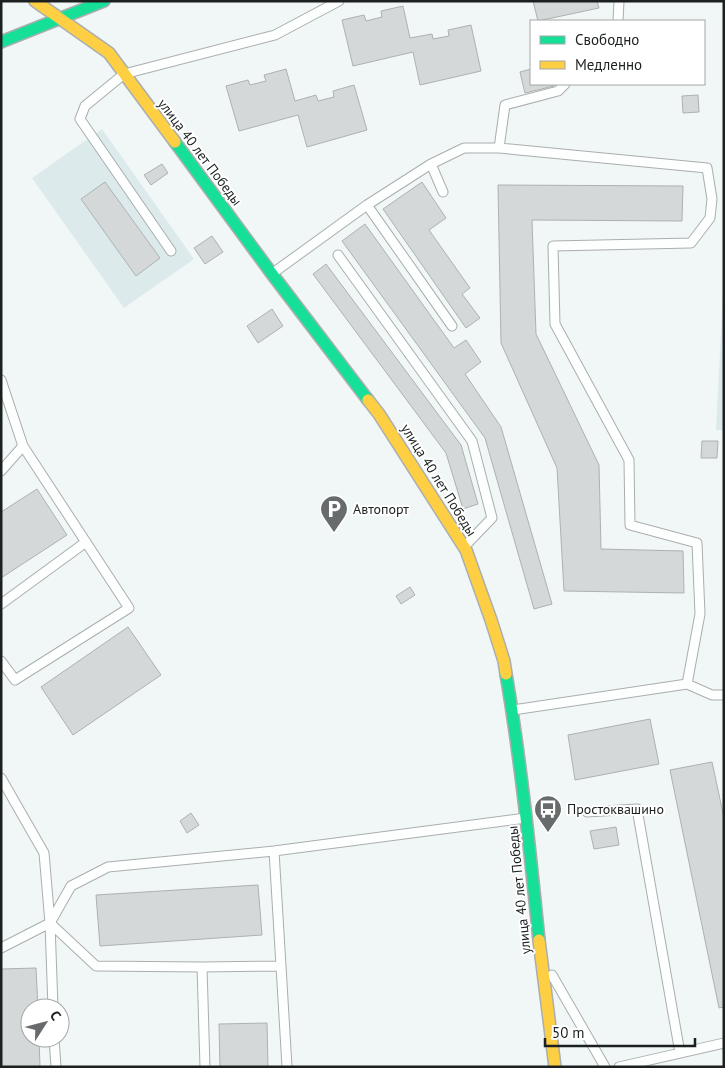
<svg xmlns="http://www.w3.org/2000/svg" width="725" height="1068" font-family="'PT Sans',sans-serif">
<rect width="100%" height="100%" fill="#f1f6f6"/>
<path fill="#ddeaeb" d="M102,129L194,259L124,308L32,178Z
M724,274V430H716Z"/>
<path fill="#d4d8d8" stroke="#adb1b2" d="M533,1H597L599,8L538,21Z
M403,6L410,38L432,34L433,39L449,36L448,30L471,25L481,71L420,85L413,52L353,66L342,20L364,15L366,21L382,17L381,11Z
M286,69L295,101L316,95L318,101L334,97L333,91L354,85L367,130L307,147L298,115L239,131L226,86L248,80L250,85L266,81L264,75Z
M531,69V84H553L554,86L525,93L520,72Z
M698,95L699,112L683,113L682,96Z
M162,164L168,173L151,185L144,175Z
M105,182L160,258L136,276L81,199Z
M422,182L446,218L429,230L470,288L462,294L480,318L466,328L383,209Z
M498,185L683,186L682,221L532,220L536,334L599,465L601,549L683,551L684,593L564,591L557,468L501,343Z
M365,224L454,348L466,340L481,362L465,374L501,427L552,604L534,609L485,438L342,241Z
M212,236L223,252L205,264L194,248Z
M326,264L461,445L478,504L463,509L446,453L313,274Z
M272,309L283,326L258,343L247,326Z
M702,441H718L717,458H701Z
M37,489L67,535L1,578V512Z
M410,587L415,595L401,604L396,596Z
M128,627L161,675L73,735L41,687Z
M650,719L659,764L575,780L568,735Z
M712,762L724,818V1007L719,1008L670,770Z
M191,813L199,825L187,833L180,821Z
M616,827L619,845L594,849L590,831Z
M258,885L262,935L100,946L96,895Z
M36,968L38,1008H30V1038H39L40,1067H1V969Z
M267,1023L268,1067H220L219,1024Z"/>
<g fill="none" stroke-linecap="round" stroke-linejoin="round">
<g stroke="#aaaeae" stroke-width="11">
<path id="lane" d="M618,21L619,1
M499,148L505,105L558,91L565,84
M431,164L443,192
M367,205L452,326
M171,251L80,119L85,106L124,74L275,35L339,1
M338,255L472,441L492,518L465,546
M273,273L367,205L431,164L464,148H499L707,168L712,199L710,218L691,243L553,246L555,324L629,460L630,525L697,543L700,614L687,684
M1,380L23,446L129,608L15,680L1,661
M1,471L23,446
M1,604L86,542
M513,710L687,684L712,695H724
M1,778L44,853L50,923L53,1008
M587,812L637,809L680,1053
M50,923L96,966L202,967L205,1067
M1,948L50,923L71,886L108,867L274,851L526,818
M281,966L287,1067
M202,967L281,966L274,851
M552,975L605,1067
M54,1038L56,1067
M619,1067L724,1043"/>
</g>
<g stroke="#aaaeae" stroke-width="14">
<path id="fast" d="M1,42L104,1
M175,142L272,274L368,400
M506,674C521,762 530,851 539,940"/>
</g>
<g stroke="#aaaeae" stroke-width="14">
<path id="slow" d="M35,1L109,53L175,142
M368,400L379,414L466,550L491,620L504,661L506,674
M539,940L555,1067"/>
</g>
<use href="#lane" stroke="#fdfefe" stroke-width="9"/>
<use href="#fast" stroke="#16e098" stroke-width="11"/>
<use href="#slow" stroke="#ffcf43" stroke-width="11"/>
</g>
<defs>
<g id="parking-pin" transform="scale(1.4375)"><path d="M0 17L-7.5 6A9.5 9.5 0 1 1 7.5 6Z" fill="#676b6b" stroke="#fff"/><path d="M-3.5-5.5H1a3.5 3.5 0 0 1 0 7H-1V5.5H-3.5ZM-1-3.4V-.6H.8a1.4 1.4 0 0 0 0-2.8Z" fill="#fff"/></g>
<g id="bus-pin" transform="scale(1.4375)"><path d="M0 17L-7.5 6A9.5 9.5 0 1 1 7.5 6Z" fill="#676b6b" stroke="#fff"/><path d="M-5-6H5V4H4V6H2V4H-2V6H-4V4H-5ZM-3.5-4V0h7V-4ZM-3.5 1.2v1.5H-2V1.2ZM2 1.2v1.5H3.5V1.2Z" fill="#fff"/></g>
</defs>
<g fill-rule="evenodd">
<use href="#parking-pin" x="334" y="509"/>
<use href="#bus-pin" x="548" y="809"/>
</g>
<g text-anchor="middle" stroke-width="4" stroke-linejoin="round" paint-order="stroke">
<g font-size="14" fill="#1c2020" stroke="#fff">
<text transform="translate(200 152) rotate(53)" y="5">улица 40 лет Победы</text>
<text transform="translate(439 480) rotate(58)" y="5">улица 40 лет Победы</text>
<text transform="translate(519 890) rotate(-96)" y="5">улица 40 лет Победы</text>
</g>
<g font-size="14" fill="#1c2020" stroke="#fff" text-anchor="start">
<text x="353" y="514">Автопорт</text>
<text x="567" y="814">Простоквашино</text>
</g>
</g>
<rect width="725" height="1068" fill="none" stroke="#1c2020" stroke-width="5"/>
<rect x="530" y="20" width="175" height="65" fill="#ffffff" stroke="#a4a6a6"/>
<rect x="540" y="36" width="25" height="8" fill="#16e098" stroke="#a4a6a6"/>
<text x="575" y="45" font-size="15" fill="#1c2020">Свободно</text>
<rect x="540" y="61" width="25" height="8" fill="#ffcf43" stroke="#a4a6a6"/>
<text x="575" y="70" font-size="15" fill="#1c2020">Медленно</text>
<g transform="translate(45 1023) rotate(54)"><circle r="24" fill="#ffffff" stroke="#a4a6a6"/>
<path d="M0-4L9 19L0 12L-9 19Z" fill="#676b6b"/>
<text y="-8" font-size="14" font-weight="bold" text-anchor="middle" fill="#1c2020">С</text>
</g>
<path d="M545 1038v8h150v-8" fill="none" stroke="#1c2020" stroke-width="2.5"/>
<text x="552" y="1038" font-size="15" fill="#1c2020" stroke="#ffffff" stroke-width="4" paint-order="stroke">50 m</text>
</svg>
